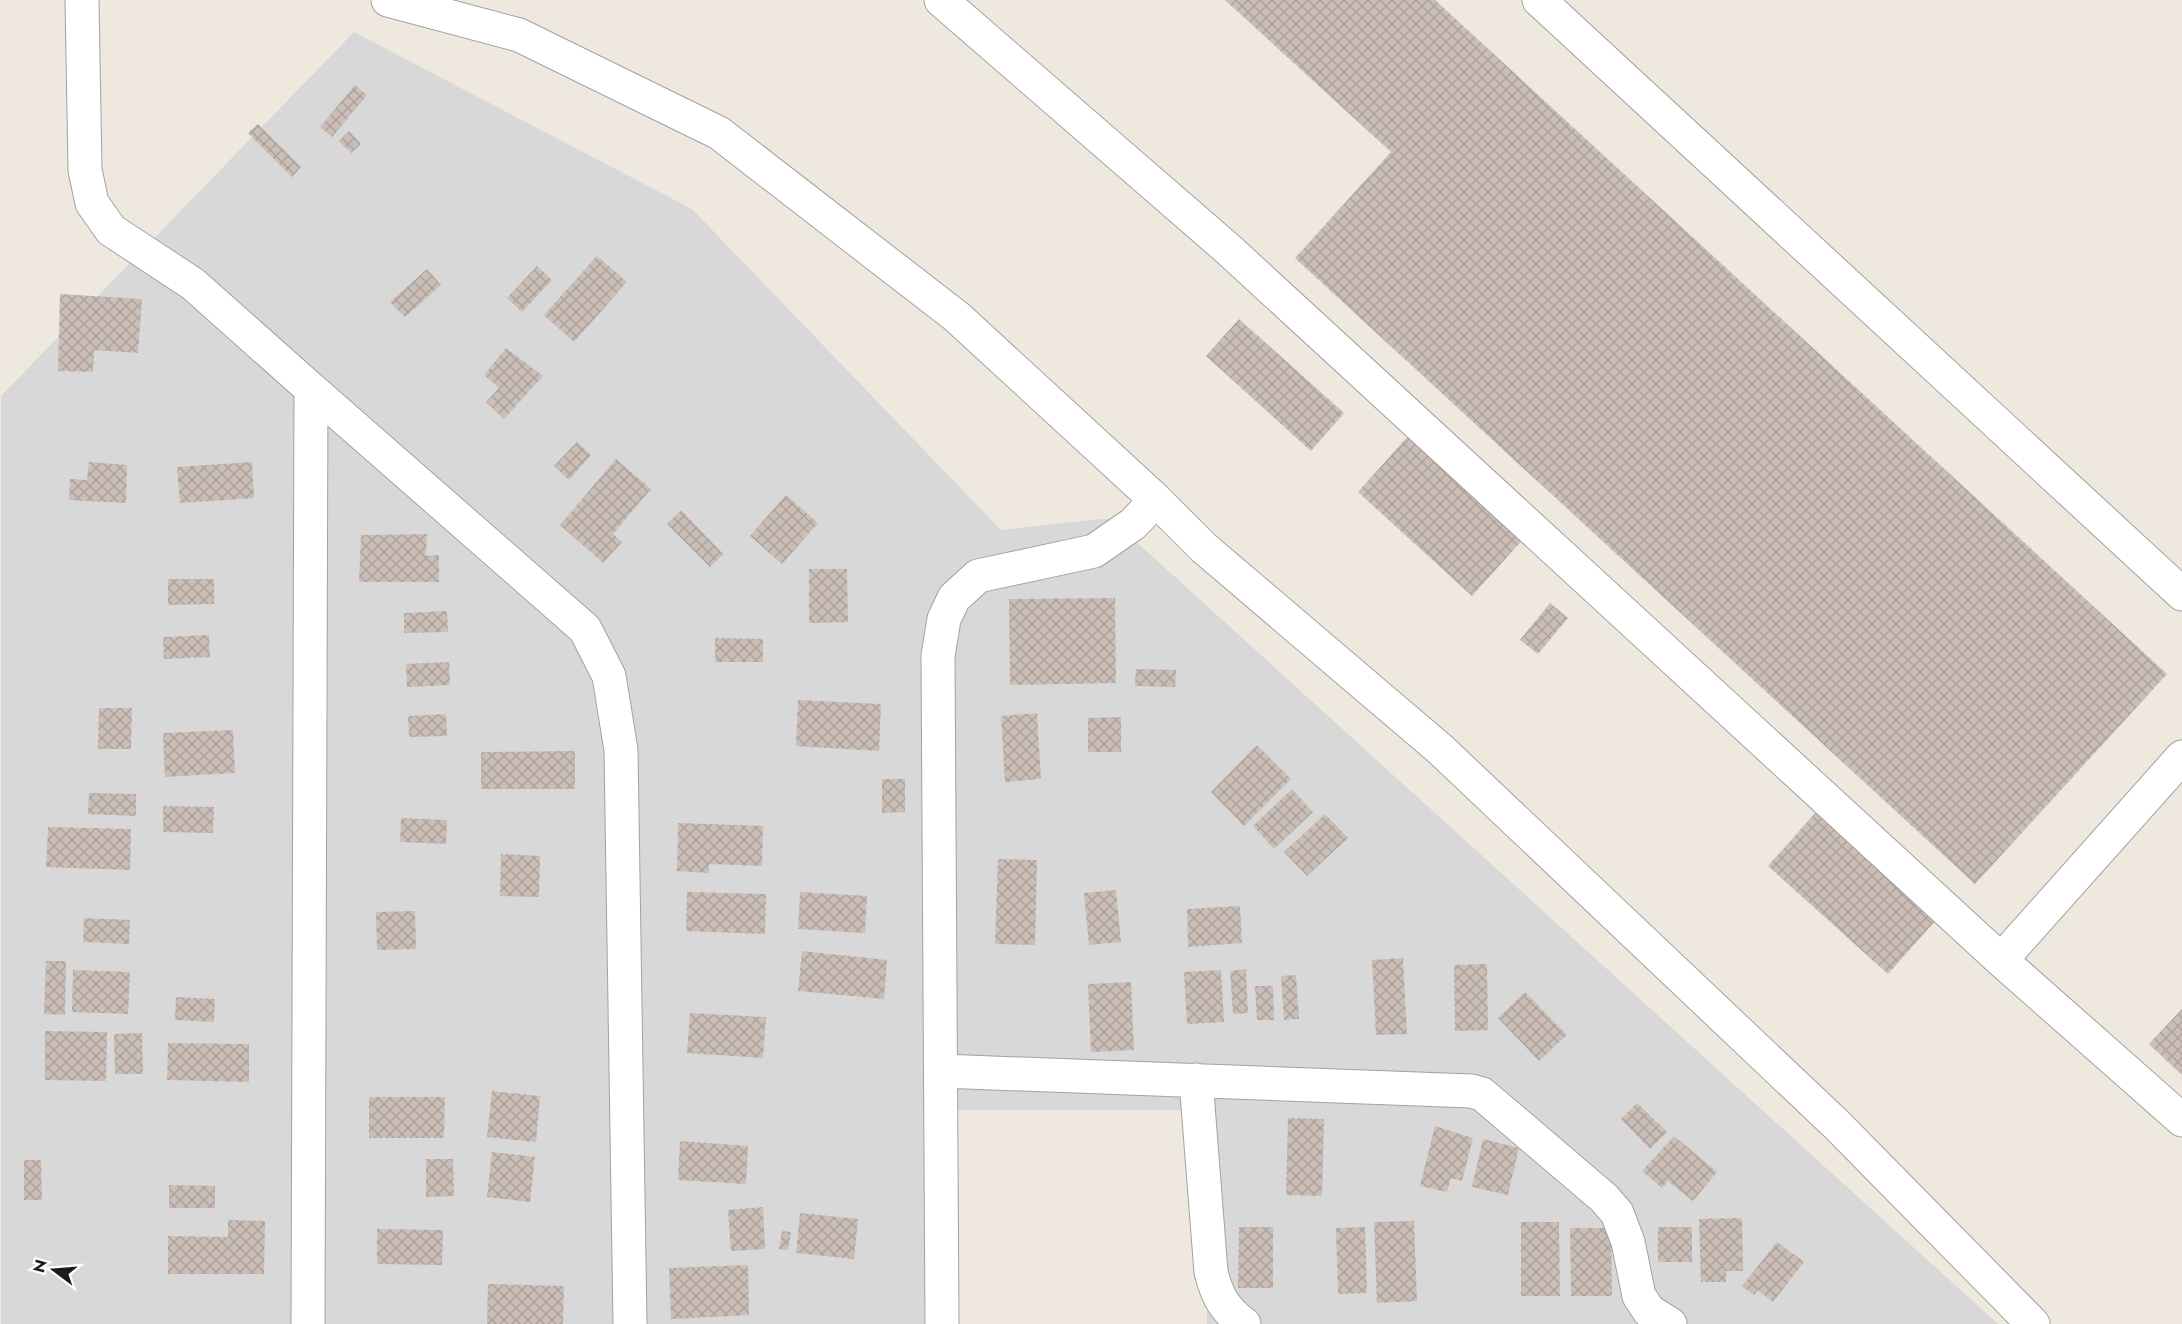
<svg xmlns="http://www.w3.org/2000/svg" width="2182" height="1324" font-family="Jost,sans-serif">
<defs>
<pattern id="building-cross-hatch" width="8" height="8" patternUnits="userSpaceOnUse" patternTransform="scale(1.5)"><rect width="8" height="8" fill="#cabeb6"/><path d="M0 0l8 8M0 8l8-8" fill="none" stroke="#ada39c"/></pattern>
</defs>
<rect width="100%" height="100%" fill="#eee8df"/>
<path fill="#d9d8d8" d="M354,32L692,209L1001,530L1110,518L1998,1324H1207V1110H952L957,1324H1V396Z"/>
<path fill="url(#building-cross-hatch)" d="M1225,0H1435L2167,674L1975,884L1295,258L1391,152Z
M355,85L367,95L332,137L320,127Z
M258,124L301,167L292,177L248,133Z
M349,131L361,144L351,153L339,141Z
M597,256L627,282L574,342L544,315Z
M537,266L552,280L522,312L507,298Z
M427,269L441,285L405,317L390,302Z
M60,294L142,299L138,353L94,350L93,372L58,371Z
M1239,319L1344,413L1311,451L1206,356Z
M506,348L543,376L504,419L486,402L499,388L484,375Z
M1410,434L1525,537L1472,596L1358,492Z
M577,442L591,455L569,480L554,466Z
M616,459L651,489L613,534L622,542L603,563L560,525Z
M89,462L127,465L126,503L69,500L70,479L87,480Z
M252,462L254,498L180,503L177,467Z
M786,495L818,523L782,564L750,536Z
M681,510L723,554L710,567L667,524Z
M427,534L426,556L439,555V582H359L361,535Z
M809,569H847L848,622L809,623Z
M168,579H214V604L168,605Z
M1115,598L1116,683L1010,685L1009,599Z
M1550,603L1568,618L1538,654L1520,640Z
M447,611L448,632L404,633V613Z
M209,635L210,657L164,659L163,637Z
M715,638L763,639V662H715Z
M449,662L450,685L407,687L406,664Z
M1136,669L1176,670L1175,687L1135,686Z
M798,700L881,704L879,751L796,746Z
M99,708H132L131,749H98Z
M1037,713L1041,779L1005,782L1001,716Z
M446,714L447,736L409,737L408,716Z
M1121,717V752H1088V718Z
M233,730L235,773L165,777L163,733Z
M1257,745L1291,779L1244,826L1211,792Z
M575,751V789H481V752Z
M882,779H905V812L882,813Z
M1292,789L1313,812L1274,849L1253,826Z
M89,793L136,794V816L88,814Z
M163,806L214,807L213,833L163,832Z
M1817,811L1937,919L1888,974L1768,866Z
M1325,814L1348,838L1307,876L1284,852Z
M401,818L447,820L446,844L400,842Z
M678,823L763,826L762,866L709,864V873L677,871Z
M48,827L131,829L130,870L46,867Z
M501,854L540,856L539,897L500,896Z
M998,859L1037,860L1035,945L995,944Z
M1116,890L1121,942L1089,945L1084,893Z
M687,892L766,894L765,934L686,931Z
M800,892L867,896L865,933L798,929Z
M1240,906L1242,943L1188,947L1187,909Z
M415,911L416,949L377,950L376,912Z
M84,918L130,920L129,944L83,942Z
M802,951L887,960L884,999L798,991Z
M1403,958L1407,1034L1376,1035L1372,960Z
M46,961H66L65,1015L44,1014Z
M1487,964L1488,1030L1455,1031L1454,965Z
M1246,969L1248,1013L1233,1014L1230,971Z
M73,970L130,972L128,1014L72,1012Z
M1221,970L1224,1022L1187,1024L1184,972Z
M1296,975L1299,1019L1284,1020L1281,976Z
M1131,982L1134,1050L1091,1052L1088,984Z
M1255,986H1273L1274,1020H1257Z
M1525,992L1567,1035L1539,1061L1498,1018Z
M176,997L215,999L214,1022L175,1020Z
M2182,1009V1075L2149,1044Z
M690,1013L766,1017L763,1058L687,1053Z
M45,1031L107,1032L106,1081L45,1080Z
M142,1033L143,1074H115L114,1034Z
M168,1043L249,1044V1082L167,1080Z
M492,1091L540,1096L536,1142L487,1137Z
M369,1097H445L444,1138H369Z
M1637,1103L1667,1132L1650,1149L1621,1119Z
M1288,1118L1324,1119L1322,1196L1286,1195Z
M1435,1126L1473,1138L1462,1181L1451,1178L1447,1192L1420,1186Z
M1674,1136L1717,1172L1693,1201L1668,1181L1662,1188L1642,1171Z
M1483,1139L1519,1148L1508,1195L1472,1187Z
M680,1141L748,1146L746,1184L678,1180Z
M492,1152L535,1157L530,1202L487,1197Z
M426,1159H453L454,1196L426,1197Z
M24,1160H41L42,1200H24Z
M169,1185L215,1186V1208H169Z
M763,1207L765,1249L731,1251L728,1210Z
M800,1213L858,1219L854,1259L796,1253Z
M1742,1218L1743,1271H1726V1282H1701L1699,1219Z
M228,1220L265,1221L264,1274H168V1236L228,1237Z
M1414,1221L1417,1301L1377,1303L1374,1222Z
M1521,1222H1559L1560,1296H1521Z
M1239,1227H1273V1288H1238Z
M1365,1227L1367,1293L1338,1294L1336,1228Z
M1658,1227H1692V1262H1658Z
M1570,1228H1611L1612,1296H1571Z
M377,1229L443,1230L442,1265L377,1264Z
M782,1231L791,1232L788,1250L779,1249Z
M1777,1242L1804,1262L1773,1302L1758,1290L1754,1295L1742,1286Z
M748,1265L749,1315L671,1319L669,1268Z
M488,1284L564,1286L563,1324H487Z"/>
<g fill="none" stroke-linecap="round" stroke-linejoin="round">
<g stroke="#a2a2a2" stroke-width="35">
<path id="minor" d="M82,0L85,170L92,203L111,230L193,284L311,389L308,1324
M388,0L519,35L719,133L957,317L1156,500L1204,548L1440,749L1837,1125L2033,1324
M941,0L1228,249L2001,960L2182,1120
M1539,0L2182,594
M311,389L585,629L609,676L621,750L630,1324
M2001,960L2182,757
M941,1071L1471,1091L1482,1094L1604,1198L1617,1213L1628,1242L1639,1296L1649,1311L1670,1324
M1196,1080L1211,1272C1217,1296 1224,1309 1244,1324
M942,1324L938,656L944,619L954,598L978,576L1094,551L1133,524L1156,500"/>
</g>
<use href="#minor" stroke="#fff" stroke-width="33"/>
</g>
<g transform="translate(54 1270) rotate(286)" stroke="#ffffff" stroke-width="4.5" paint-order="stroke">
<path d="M0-4.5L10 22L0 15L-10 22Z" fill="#1b1b1b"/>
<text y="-9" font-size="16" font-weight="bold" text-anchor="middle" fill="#1b1b1b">N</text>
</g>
</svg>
